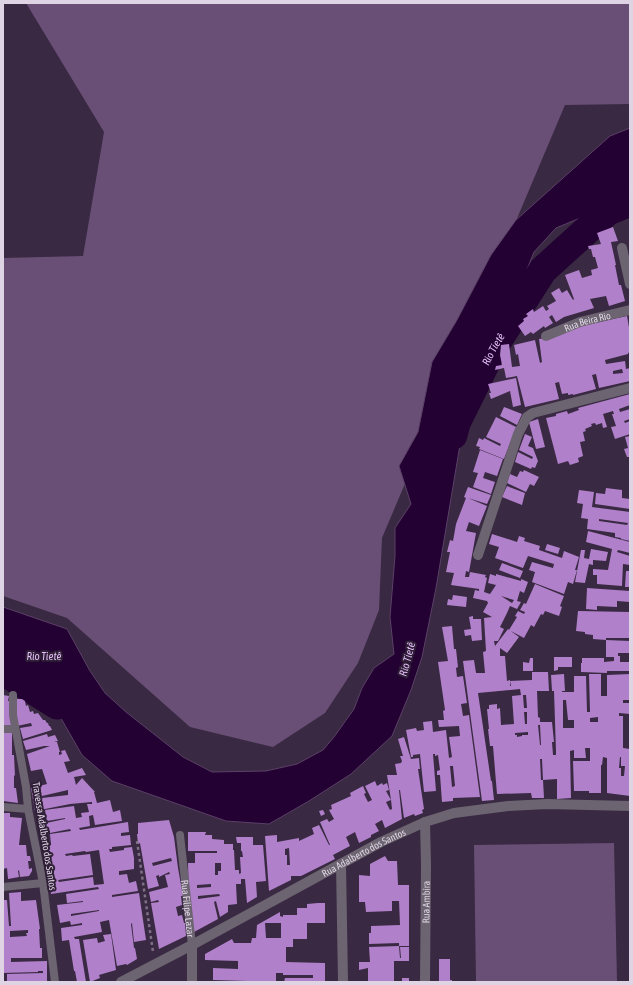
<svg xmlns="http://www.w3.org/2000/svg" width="633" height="985" font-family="'Asap Condensed',sans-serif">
<rect width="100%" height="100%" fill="#392942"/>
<path fill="#694e76" d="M26,3H630V104L565,105L382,538L379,610L358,663L325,713L273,747L190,727L67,618L3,596V258L83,256L104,132Z
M614,843L617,982H476L474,845Z"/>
<path fill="#230132" stroke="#5b4067" d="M630,128V194L597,211L556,228L534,252L510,311L468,397L436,588L422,657L411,690L392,736L351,774L309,801L269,824L226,821L112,781L82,755L58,713L22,683L3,670V607L67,629L90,671L105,693L126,712L183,757L212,772L266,771L297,764L323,750L334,737L354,709L362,688L374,668L394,654L390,617L395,556V528L411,504L399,466L418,432L432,362L457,320L491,255L516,220L610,136Z"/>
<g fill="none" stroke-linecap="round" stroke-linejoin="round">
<g stroke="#230132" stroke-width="29">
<path id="s1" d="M453,435L456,423L493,348L543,270L608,211L630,202"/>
<path d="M3,671L57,705"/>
</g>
</g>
<path fill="#b180ca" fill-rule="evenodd" d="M613,227L618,241L611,242L616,265H615L619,285H621L625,301L609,306L606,296L590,299L594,308L564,317L556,322L552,315L549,317L553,323L545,328L544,326L533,334L531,332L525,336L518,326L524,321L523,319L528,316L526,314L533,309L534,312L543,306L546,311L549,309L547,306L556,301L551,293L559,288L562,293L567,290L573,300L574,299L565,275L579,270L582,278L592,275L591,270L598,268L595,257H593L591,249H589L588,246L601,244L597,233Z
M627,316L630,333V352L628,353V354L605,360L606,364L625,361L626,369L630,368V381L599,388L596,374L592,375L596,389L573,395V394L568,395V393L562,394L559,382L555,383L559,399L525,407L517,376L506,378L504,368L495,370L496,366L502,365L500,355L501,345L509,344L512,367L520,366L518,354L516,355L514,345L535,340L540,363L542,362L539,339L551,337L567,329ZM622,369L623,373L613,374V371Z
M516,378L521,405L513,407L510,391L491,399L489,393H491L488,384Z
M630,394V405L619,409L620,412L630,409V419L624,421L625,423L630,421V434L615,439L611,427L616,426L612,414H614L613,411L603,414L607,427L603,428L602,423L596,425L595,423L591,424L592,426L585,429L586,431L583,432L585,441L580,442L583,456L578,458L579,462L570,465L568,461L558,464L546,418L556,416V414L567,411L568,414L579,410L578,408Z
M504,407L522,414L517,425L500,416Z
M496,417L516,427L504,459L479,449L480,447L476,446L479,438L483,440L484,438L500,446L501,444L486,437Z
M538,419L545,447L536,449L529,422Z
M525,434L532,437L528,446L533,448L538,461L535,468L532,467L531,469L515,462L518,452L532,459L533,457L519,450Z
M630,436V457H627L624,449L628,448L625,437Z
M480,450L503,459L497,476L485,472L483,478L495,482L491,494L473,487L478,473L473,472Z
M524,470L539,477L534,486L530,484L526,492L507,483L510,474L517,477L520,471L523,472Z
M507,486L525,493L522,505L502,497Z
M468,487L491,495L487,504L468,498L487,506L479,526L469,522L466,531L476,533L469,572L466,571L465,577H469L470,572L486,575L485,577L487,578L484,592L490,594L496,585L488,583L490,574L496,576V574L521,581V579L528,582L524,593L520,591L517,601L521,602L517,609L510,606L507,613L500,627L504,629L498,641H494L495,646L508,629L519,637L507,653L500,648V656H505L507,681L510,680V686H511L510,681L532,680V672H548L549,691H537L538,717L540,718V722H552L554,742H552L553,755H556V752L554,691H552L551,675L564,674L565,691H562V692H574V676H586L587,712H590L589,674H601V696H607V675L630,674V700H623V703H630V714L619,713V716H623V748L630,749V796L607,793V758L603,757L602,765H601V793H589V791H574L573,761H590V748H585L586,758H574V750L570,751L571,798L557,799V779L543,780L544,798H532L531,793L497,794L493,746H490L488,729H489L487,709H489V705L497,704V709L500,708L501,725L514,724L512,696L521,695L520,689L478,693L491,781H492L494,800L482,801L463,661L474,660L476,673H485L483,652L486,651L484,618L492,617L483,612L488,603L487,601L473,598L475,590L479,591V589L451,585L454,573L446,572L450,552H447L450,540L453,541L456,524L466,498L464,497ZM501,596L514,600L512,603ZM523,695H526L527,708H524ZM563,700H566L568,720H574V728H563ZM524,712H527V724H525ZM598,717V722H590V718ZM538,725H540L541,745H540ZM528,732V735H522V736L517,737V735H515V733ZM620,757H621V766H625L624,776H621V768H619ZM540,759H542L543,780H541Z
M606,488L622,490V498L630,499V509L595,504L596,493L605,494Z
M579,490L594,492L592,507L630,512V541L621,539V538L615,537V533L587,529L588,519L581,518L583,504L577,503ZM599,519L628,523L627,525L599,521Z
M588,531L630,542V553L618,550L617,552L630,556V565L623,564L622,586L597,584V575H593V569L608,570L612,549L586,542Z
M492,534L517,542L519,536L525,538L524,541L540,546L539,550L562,558L564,551L579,557L575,570H577L573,584L568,582L564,594L532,582L535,572L529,570L532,562L553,568L554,564L528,556L523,568L495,558L499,547L489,544Z
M547,544L560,548L558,554L545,550Z
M591,549L608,552L606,561L593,560V565L589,564L585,583L575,582L581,550H585L584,558L589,559Z
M502,563L523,571L520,578L499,570Z
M626,571H630V587H625Z
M535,584L564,596L560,606L562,607L559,616L545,611L543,615L541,614L534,627L531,625L524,638L509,630L517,617L515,616L518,611L524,614L525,612L520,610L524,603L526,604Z
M587,588L630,591V602L617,601V607L597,606V610L586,609Z
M453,595L467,597L466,607L447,605L448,599L452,600Z
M578,611L630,612V638H606V640L593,639V635L585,634V632L576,631Z
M473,616V619H481L482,640L472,641L471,635L465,636L464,630L471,629L469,617Z
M452,626L454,649H456L458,667L456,668L457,677L463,676L467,703L461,704L463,716L469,715L480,797L453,798V801L442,802L440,775H437V771L440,770L438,755L435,756V754H433L436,791L424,792L420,754L413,755V757H411L406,730L416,728L417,731L424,730L423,722L432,721L433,732L446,730L449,758L452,757L449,737L460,736L459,726L439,727L438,720H444L443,711L445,710L438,662L448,661L442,627ZM450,766H453L455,786L452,787Z
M606,640L630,641V653H618V656H620V662H630V671H607V673L581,672V663H582V658H604V662L614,661V657H606Z
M554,657H572V667H558V670L554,671Z
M530,658H533V671H523V662L529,663Z
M3,695L9,696L8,701H11V725H3Z
M15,699H22L25,701L26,706L28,705L30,712L33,711L34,714L38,713L43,720H45L47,723H48L49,726H50L52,730L23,739L20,728L32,726L31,723L17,726Z
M3,731L12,732V755H14L15,776L14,775V788H16L18,803L3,801Z
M47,734L48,737L55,735L58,741L54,742H57L60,752H59V755L62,754L61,751L65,750L70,761L64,762L68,773L82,768L86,775L74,777L76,785L82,778L95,792H94L97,803L110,800L113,812L120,810L122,821L95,825L93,815L89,816L90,826L79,828L80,830L128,822L129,832L121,833V836L130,835L131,845L112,847V849H109L110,852L124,850V848L132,847L134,858V869L120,871H119V875L127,874L129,883L136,881L138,891L112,895V897L139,893L146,940L134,942L132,923L131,924L134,948H135L137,959L127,965L126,964L117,966L109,920L100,922L102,932L74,937L75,939H79L86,982H77L75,971H74L69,940L62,941L61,928L82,925V923L71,925L70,921L60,923L57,905L83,902V901L67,903L66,894L99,889L98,887L51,894L48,870L50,869L46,846L51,845L50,834L71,831L70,829L50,833V831H47L46,823L65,819V818L47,821L45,810L74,806L76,818L82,817L81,813L89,812L87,804H92V802L70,804L35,811L31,788L47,784L42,769L31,771L27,754L50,746H44L26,750L23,741ZM68,790V795L42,798V796ZM99,850L104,884L94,885L93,877L59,882L58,880L93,875L90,854L73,856L72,855L66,856L65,854L85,851L86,852ZM99,910V911L71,916V914Z
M404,737L411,759L419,758L420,769H418L424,809L422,810L423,813L415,816L414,814L404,818L400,790H399L402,819L385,828L382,820L375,824L379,831L371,835V837L359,843L355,832L346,837L350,846L333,855L335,859L301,876H291V880L269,891L265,836L277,835V842L299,838V841L314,834L312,828L319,825L329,845H330L320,822L327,819L329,822L334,819L329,810L332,809L331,805L351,796L350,793L363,786L366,793L364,794L368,802L372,800L365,786L375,781L377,786L382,783L383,785L387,783L389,790L386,791L391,800L387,775H397L395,764L401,763L402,761L400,756H403L398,739ZM391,800L392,809L390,810L386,802ZM289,848L290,865H287V855H285V849Z
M323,810L325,814L321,816L319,811Z
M3,813H10V817L22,818L19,845H26L27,856H30L31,861H28L29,869L32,868V871L29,876L20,877L19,870L18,871L19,877L8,879L7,868L3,869Z
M169,820L174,837L178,868L183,896H181L182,905L176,907L178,916L182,915L184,923H185L186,936L159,949L151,903L159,902L158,900L151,902L149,892L168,887L165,875L170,874L169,872L159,877V875L156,876L159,886L148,889L140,843L138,844L137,834H138V823ZM171,858L172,861L153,866L152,863Z
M188,832H206L205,835H212V839L224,840V844H233V850H234L235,870H239V874L241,873L240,857H243L242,851H241V843H237L236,837H253V845H263L266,881L256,882L257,897L247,903L245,879H241V884H236L237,904L228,905V912L220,917L216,901L214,902L218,919L194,932L189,900L188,863H195V853H217V851H188ZM215,863H221V871H218V875H215ZM211,884V887L197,888V885ZM219,894L220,896L198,899V896Z
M385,856L388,861H397L398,885H409V946H399V943L369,944V933H371V926L400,925L399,901H392V911L366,912L365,902H359V875L370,876V864Z
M21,892V901L36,900L40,929H39L40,948H42V958H11V962L47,961V982H7V974L43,973V971H38V972L3,973V900H7L9,926H11L9,893ZM28,930V933H26L27,936L10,937V931Z
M318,903H325V923H307V939H293V947H286V962L325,963V982H284L285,978H313V975H283V973H276V982L213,980V968L238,969V961L205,960V954L232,939L234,943H251L252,938H256L257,925L280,912V916L283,917V915H297V908H307V904ZM265,923H281V938H266Z
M111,934L116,970L99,975L100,978L90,982L83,940L97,938L98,943L105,941L103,935Z
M399,946L400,958H401L400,947H409V961H394V981L368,982V968L359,970V962H370L369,947Z
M439,959H450V980H452V982H439Z
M402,978H409V982H402Z"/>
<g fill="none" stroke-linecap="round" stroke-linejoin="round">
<path stroke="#7e7085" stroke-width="2.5" stroke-dasharray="3 3" stroke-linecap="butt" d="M137,841L153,952"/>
<g stroke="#6c6470" stroke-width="8">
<path d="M13,695V715L26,787L28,809L43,883L55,982"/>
<path d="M3,729H15"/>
<path d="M3,807L28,809"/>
<path id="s2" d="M180,835L192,945"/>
<path d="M3,887L43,883"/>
</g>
<g stroke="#6c6470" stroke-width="10">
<path d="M622,248L630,284"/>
<path id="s3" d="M546,336L580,322L630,310"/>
<path d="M478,555L518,434L527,417L533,413L630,388"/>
<path d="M341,864L343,982"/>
<path id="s4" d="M121,982L192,945L381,842L425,822L454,813L508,806L547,804L630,806"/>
<path d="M192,982V945"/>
<path id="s5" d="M425,982L426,865L425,822"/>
</g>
</g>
<g text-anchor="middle" stroke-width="4" stroke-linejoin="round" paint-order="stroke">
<g font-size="10" fill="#dfd4e4" stroke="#2f1f37">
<text dy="4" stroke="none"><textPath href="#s3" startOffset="44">Rua Beira Rio</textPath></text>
<text transform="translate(45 836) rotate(81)" y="4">Travessa Adalberto dos Santos</text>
<text dy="4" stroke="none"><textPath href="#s4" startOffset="275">Rua Adalberto dos Santos</textPath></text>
<text dy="4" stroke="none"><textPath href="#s5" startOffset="80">Rua Ambira</textPath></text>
<text dy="4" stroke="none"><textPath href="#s2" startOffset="74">Rua Filipe Lazar</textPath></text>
</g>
<g font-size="11" font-style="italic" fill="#e3bdf7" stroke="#2f1f37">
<text dy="4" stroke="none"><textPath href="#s1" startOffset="95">Rio Tietê</textPath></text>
<text x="44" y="660">Rio Tietê</text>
<text transform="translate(407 659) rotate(-75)" y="4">Rio Tietê</text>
</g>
</g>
<rect width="633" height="985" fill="none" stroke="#dfd4e4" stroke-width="8"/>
</svg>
